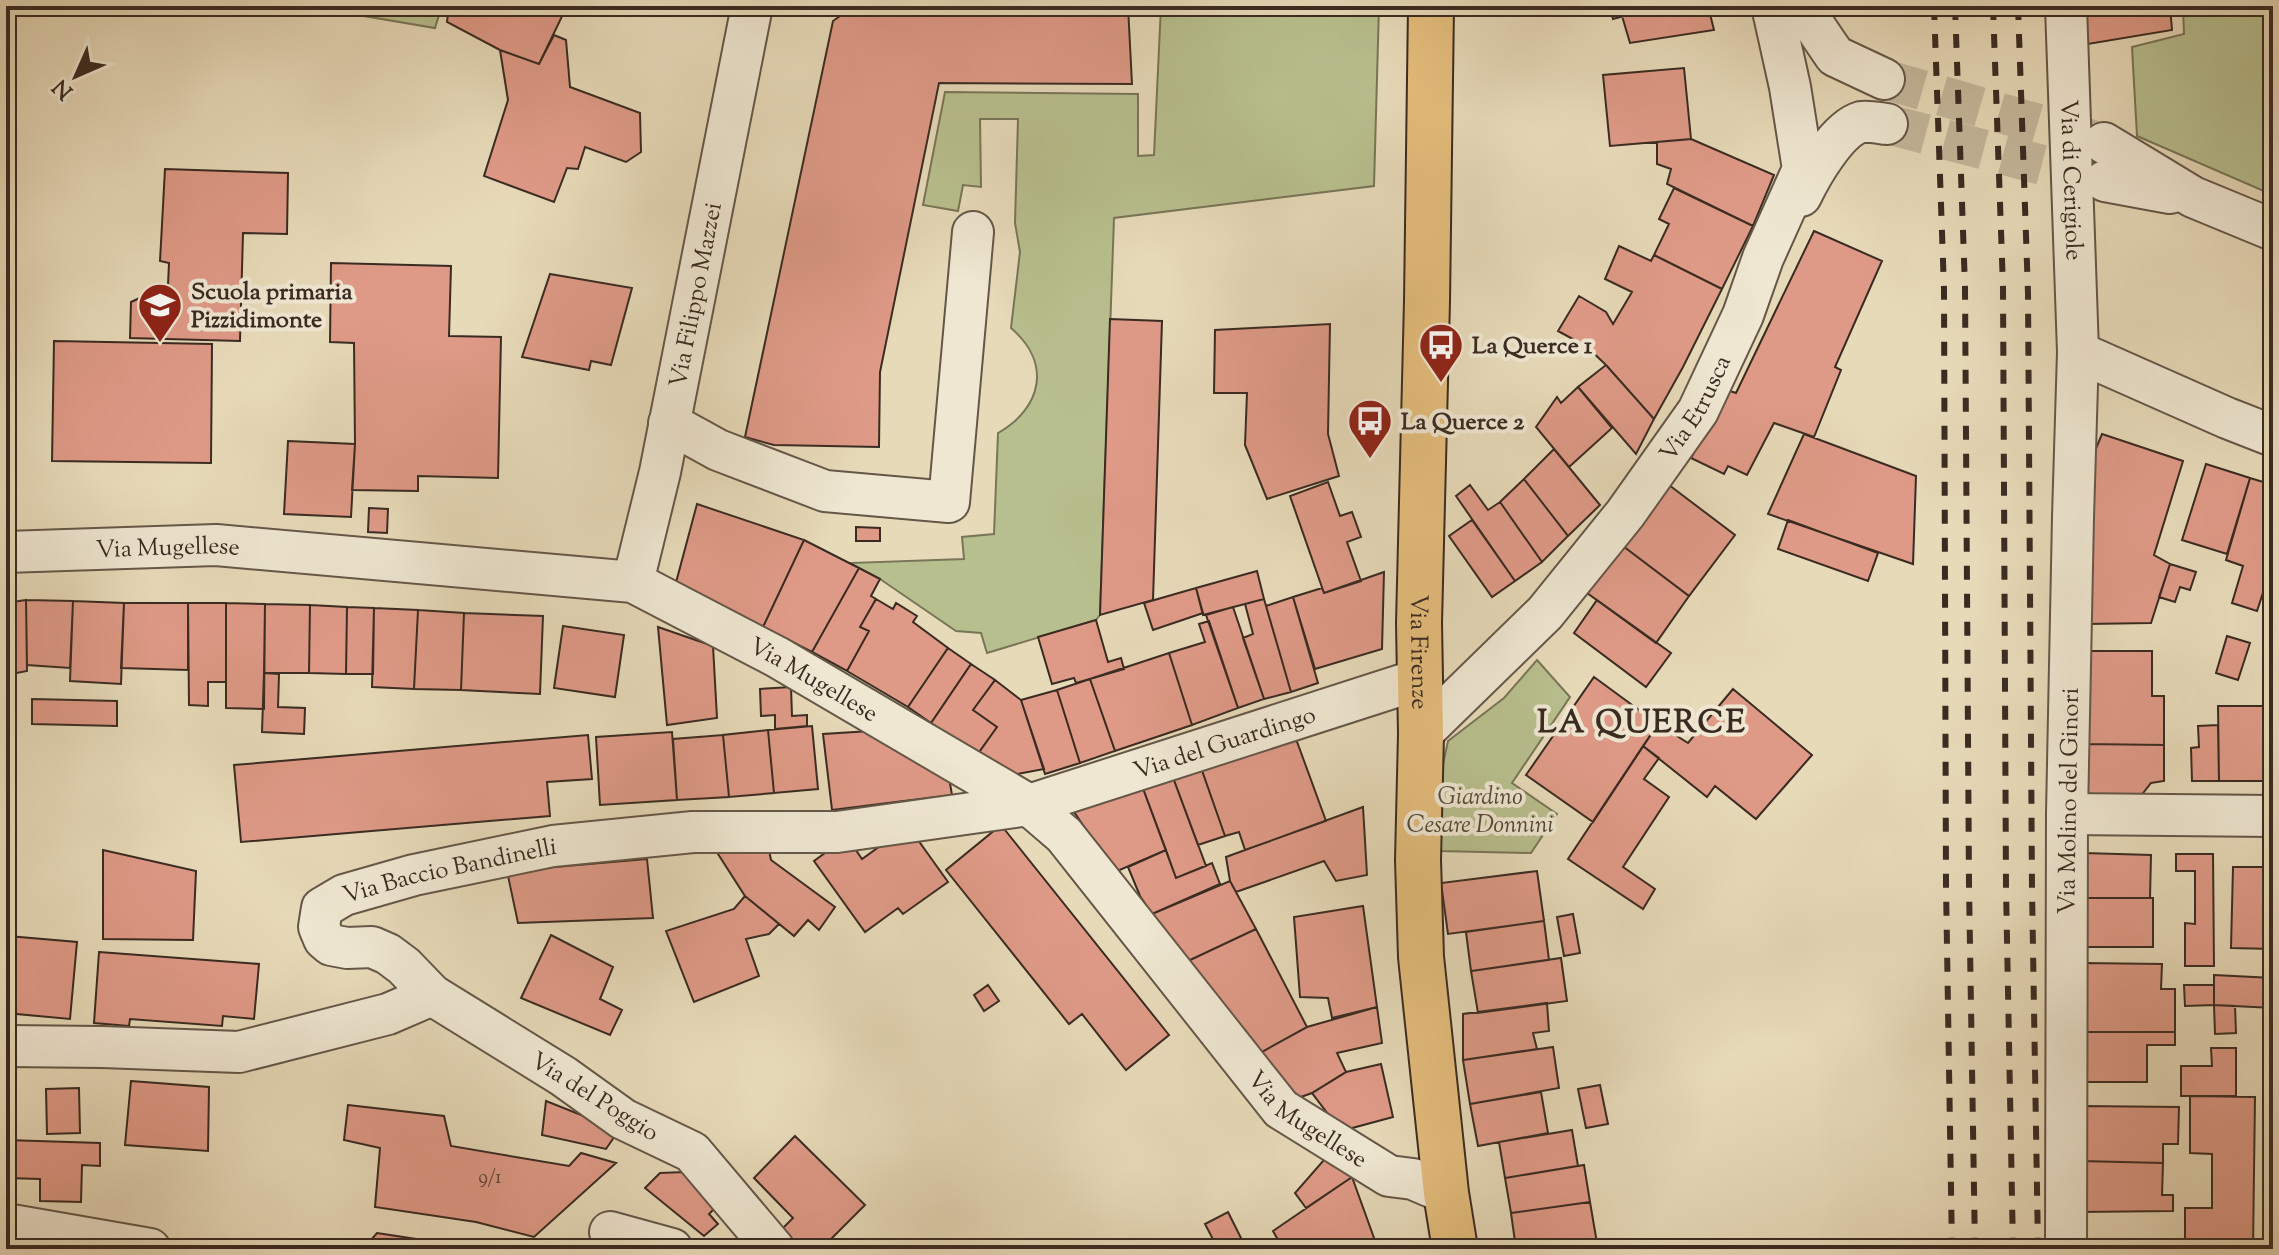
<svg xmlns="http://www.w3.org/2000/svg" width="2279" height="1255" font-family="'Sorts Mill Goudy',serif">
<rect width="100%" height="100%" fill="#e7dab9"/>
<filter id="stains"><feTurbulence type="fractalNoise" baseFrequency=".0025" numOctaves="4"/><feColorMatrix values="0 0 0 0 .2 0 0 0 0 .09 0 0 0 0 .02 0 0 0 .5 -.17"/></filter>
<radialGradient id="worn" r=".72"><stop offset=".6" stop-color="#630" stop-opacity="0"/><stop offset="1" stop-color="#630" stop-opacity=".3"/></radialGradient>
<path fill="#b8bf8e" stroke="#797558" stroke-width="2" d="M218,6H430L439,15L435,28L346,13L218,8Z
M1161,6H1379L1374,186L1114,218L1100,615L1096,620L987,653L981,633L956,631L880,579L849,563L964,559L962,537L994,534L998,433C1042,408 1052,363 1011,328L1020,252L1015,223L1018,119H980L981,187L963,185L958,211L923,205L945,92L1138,94V156L1154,155Z
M2183,6H2273V195L2137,136L2132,47L2184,34Z
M1537,660L1570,697L1512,783L1557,814L1531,853L1439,851L1437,792L1448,741L1504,698Z"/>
<path fill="#df9a87" stroke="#3a2b22" stroke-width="2" d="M449,6H567L539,64L500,50L447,22Z
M854,6H1128L1132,84L939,83L880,372L879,447L774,445L745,437L833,21Z
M1609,6H1661L1613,19Z
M1661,6H1708L1714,30L1630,43L1622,16Z
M2071,6H2170L2172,30L2088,44L2071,12Z
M554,35L566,40L570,87L640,113L641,152L626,162L585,147L578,169L567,168L554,202L484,176L508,100L500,50L539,64Z
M1684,68L1691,139L1610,146L1603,75Z
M1691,139L1774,175L1753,226L1667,184L1671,169L1657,164V142Z
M165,169L288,173L287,234L243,233L240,341L130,338L131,302L168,285L169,263L160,261Z
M6,171H7L6,244Z
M1674,188L1753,226L1722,289L1654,255L1669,224L1659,219Z
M1814,231L1882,261L1835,367L1841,370L1814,437L1774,423L1747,475L1728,466L1724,474L1691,458L1727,390L1736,393Z
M1619,246L1651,261L1654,255L1722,289L1683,367L1654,419L1606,365L1586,346L1558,331L1579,296L1606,312L1613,324L1632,292L1605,279Z
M331,263L451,266L449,336L501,337L498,478L418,476V491L352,490L355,444L354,343L330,342Z
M550,274L632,288L611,365L591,361L589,370L522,357Z
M1110,319L1162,321L1153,600L1100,615Z
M1330,324L1328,434L1339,476L1267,499L1245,445L1247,393H1214L1215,330Z
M54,341L212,344L211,463L52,461Z
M1606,365L1654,419L1636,454L1578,387Z
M1578,387L1612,428L1569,467L1536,427L1557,397L1561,403Z
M1804,434L1916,476L1913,564L1768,514Z
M2102,434L2183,461L2154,555L2170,564L2151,623L2086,624L2087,470Z
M288,441L355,444L351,517L284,514Z
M1554,449L1600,505L1568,536L1524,479Z
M2206,464L2250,478L2227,554L2182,540Z
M2250,478L2273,485V562L2257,611L2232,603L2243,566L2226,560Z
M1524,479L1568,536L1542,562L1500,502Z
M1328,482L1340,516L1352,512L1361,537L1347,542L1361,581L1324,593L1290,496Z
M1470,485L1488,510L1500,502L1542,562L1515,581L1456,496Z
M1669,485L1735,535L1689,596L1623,546Z
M697,504L804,540L763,627L674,590Z
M369,508L388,509L387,533L368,532Z
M1472,520L1515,581L1492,597L1449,536Z
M1788,520L1878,553L1868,581L1778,549Z
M856,527L880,528V541H856Z
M804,540L859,568L812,652L763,627Z
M1623,546L1689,596L1656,643L1583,590Z
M2170,564L2196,572L2190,590L2180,587L2175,602L2159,597Z
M859,568L880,579L871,596L876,599L860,627L869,631L847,671L812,652Z
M1257,571L1264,599L1203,615L1196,588Z
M1384,572L1382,649L1315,669L1293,597L1322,588L1324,593Z
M1196,588L1203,613L1153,630L1144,603Z
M1293,597L1318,683L1291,692L1266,606Z
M876,599L893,609L896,603L917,616L913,622L948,648L908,707L847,671L869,631L860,627Z
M1264,599L1291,692L1264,699L1243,638L1253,634L1245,604Z
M26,600L73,601L70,668L27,665Z
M26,600L27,671L6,675V603Z
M1597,600L1671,653L1646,687L1574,633Z
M73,601L124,603L121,684L70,681Z
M124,603H188V670L121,668Z
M188,603H226V682H208V706L189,705Z
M226,603L265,604L264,709L226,708Z
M265,604L310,605L309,673H264Z
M310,605L347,607L346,674L309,673Z
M347,607L374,608L373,674H346Z
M1233,607L1264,699L1238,708L1206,615Z
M374,608L418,610L414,689L372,687Z
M418,610L464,613L461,690L414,689Z
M464,613L543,616L540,694L461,690Z
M1096,620L1108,662L1121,658L1124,669L1076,683L1074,678L1052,684L1038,637Z
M1209,621L1238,708L1192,725L1169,653L1205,642L1199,624Z
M563,626L624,635L615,697L554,688Z
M658,627L713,646L717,718L667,725Z
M2227,636L2250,643L2238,680L2216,673Z
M948,648L971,664L931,723L908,707Z
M2086,651H2152V696H2164V745L2085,744Z
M1169,653L1192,725L1115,751L1090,679Z
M971,664L995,680L973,710L997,727L977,755L931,723Z
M264,673L279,674L278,707L305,708L304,734L262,732Z
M1594,677L1658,724L1593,822L1526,775Z
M1090,679L1115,751L1080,763L1057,690Z
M995,680L1021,700L1044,769L1007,776L977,755L997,727L973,710Z
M791,687L792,716L807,715V726L775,729V715L761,716L760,689Z
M1733,689L1812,755L1756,819L1715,786L1707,797L1643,746L1658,724L1688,743Z
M1057,690L1080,763L1045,774L1021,700Z
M2264,698H2273V781H2264Z
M32,699L117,701V726L32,724Z
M2218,706H2263L2264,781H2219Z
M2218,725L2219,781H2192L2191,748L2199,747L2198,726Z
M812,726L818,789L774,793L768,730Z
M1292,728L1326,821L1245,850L1239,832L1225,836L1199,762Z
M768,730L774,793L729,797L723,735Z
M887,730L947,766L952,795L832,810L823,734Z
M672,732L677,800L600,805L596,737Z
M588,735L592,779L547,782L550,816L241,842L234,765Z
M723,735L729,797L677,800L673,739Z
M2085,744L2164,745V781L2151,783L2140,797H2084Z
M1643,746L1659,758L1644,779L1669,797L1623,867L1655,889L1643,909L1568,859Z
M1199,762L1225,836L1198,845L1171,772Z
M1171,772L1206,866L1176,878L1141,783Z
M1141,783L1166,850L1115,872L1070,806Z
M1363,807L1367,875L1336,881L1324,861L1236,892L1230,881L1226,857Z
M1001,825L1169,1035L1126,1070L1082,1014L1069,1024L946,870Z
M908,826L948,882L903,914L898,908L865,932L814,861L847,837L862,859Z
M709,840H767L771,860L835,907L819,930L808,920L794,936L745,896Z
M103,850L196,871L193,940L103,939Z
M1166,850L1176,878L1212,863L1220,884L1152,914L1140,896L1128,867Z
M2084,853L2151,855L2150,898H2084Z
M2176,854H2213L2214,966H2185V923L2195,924V871H2176Z
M647,859L653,918L518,923L507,871Z
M2233,867H2273V949L2231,948Z
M1537,871L1544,921L1448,934L1441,883Z
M1230,881L1256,929L1188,961L1152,914Z
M745,896L779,924L769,934L746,939L759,976L694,1002L666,931L734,909Z
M2084,898H2153V947H2084Z
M1363,906L1377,1007L1332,1018L1328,998L1300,997L1294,917Z
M1573,914L1580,953L1564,956L1557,917Z
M1544,921L1549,960L1471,971L1466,932Z
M1256,929L1307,1027L1260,1053L1188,961Z
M551,935L613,967L600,999L622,1010L610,1035L521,998Z
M8,936L77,942L70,1019L6,1013V946Z
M99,952L259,964L254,1019L223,1016L222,1026L130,1019L129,1026L94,1023Z
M1561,958L1567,1001L1478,1013L1471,971Z
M2082,963L2162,964L2161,989H2175V1032H2083Z
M2214,975L2273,978V1008L2214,1005Z
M988,985L999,1001L984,1011L974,995Z
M2184,985H2214V1005L2185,1006Z
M1547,1003L1549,1031L1533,1033L1537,1049L1463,1060V1014Z
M2214,1005L2235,1006L2236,1033L2215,1034Z
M1377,1007L1382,1043L1337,1053L1346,1072L1312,1093L1298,1098L1260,1053L1307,1027Z
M2083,1032H2175V1045H2147V1082H2082Z
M1553,1047L1559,1088L1470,1104L1463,1060Z
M2211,1048H2236V1096H2181V1066H2212Z
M1381,1064L1393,1117L1341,1131L1312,1093L1346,1072Z
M131,1081L209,1087L208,1151L125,1145Z
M1600,1085L1608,1124L1586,1128L1578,1089Z
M79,1088L80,1133L47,1134L46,1089Z
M1541,1092L1548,1133L1478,1146L1470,1104Z
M2190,1096L2255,1097L2253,1249H2185V1208H2212V1154L2190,1153Z
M546,1101L619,1130L606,1149L542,1135Z
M348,1105L444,1116L451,1146L569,1166L581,1153L616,1163L534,1237L476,1222L375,1207L380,1148L344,1140Z
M2081,1106L2179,1107L2178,1144H2163V1163L2080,1161Z
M1572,1130L1578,1166L1505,1178L1499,1142Z
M795,1136L865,1205L821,1249H791L777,1234L793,1218L754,1178Z
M6,1140L100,1143V1166L82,1165L81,1202L40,1201V1179L6,1178Z
M1330,1153L1348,1166L1352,1177L1306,1208L1295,1193Z
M2080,1161L2163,1163L2162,1195H2173V1211L2079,1212Z
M1584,1165L1590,1202L1511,1213L1505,1178Z
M685,1172L718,1205L709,1214L718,1224L704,1236L645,1188L660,1173Z
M1352,1177L1378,1249H1283L1273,1231Z
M1590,1202L1598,1249H1516L1511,1213Z
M1228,1212L1245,1246L1238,1249H1218L1205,1224Z
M377,1233L436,1242L462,1249H363Z"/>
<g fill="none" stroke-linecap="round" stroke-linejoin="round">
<path stroke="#c4b79b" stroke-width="40" stroke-dasharray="40 20" stroke-linecap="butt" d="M1884,79L2100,142
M1887,124L2103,181"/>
<g stroke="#655748" stroke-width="44">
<g id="minor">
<path d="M1801,6L1835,56L1884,79"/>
<path id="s1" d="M2066,6L2078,352L2073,517L2067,814L2066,1249"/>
<path d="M2104,143L2193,197L2273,230"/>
<path d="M2105,181L2170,193"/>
<path d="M1801,196C1811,175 1837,129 1861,122C1868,121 1879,123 1887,124"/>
<path d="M2078,352L2227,418L2273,436"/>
<path d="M669,423L718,450L825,491L949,502L973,232"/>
<path id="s2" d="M6,552L216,545L633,582L777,657L1029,805L1064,835L1281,1109L1389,1176L1413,1179L1446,1193"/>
<path id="s3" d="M633,582L660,472L752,6"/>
<path id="s4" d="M1421,734L1545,613L1625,514L1698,411L1743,315L1763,258L1803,169L1790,87L1772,6"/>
<path d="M2067,814L2273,816"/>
<path d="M6,1046L102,1047L239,1052L388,1014L432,995"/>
<path d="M6,1224L150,1249"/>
<path d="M610,1232L672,1249"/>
<path id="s5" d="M774,1249L692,1152L623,1119L563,1076L432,995L404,966L388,954L372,947L347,948L331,945L324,939L319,927L322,908L344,895L414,875L553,846L693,832H837L1029,805L1420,679"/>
</g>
</g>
<g stroke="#3a2b22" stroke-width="48">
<g id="major">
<path id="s6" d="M1431,6L1427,301L1419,623L1421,734L1418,860L1421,957L1446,1193L1455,1249"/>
</g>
</g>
<use href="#minor" stroke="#efe7d2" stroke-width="40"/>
<use href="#major" stroke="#e4bd7c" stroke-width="44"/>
<path stroke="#3a2b22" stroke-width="6" stroke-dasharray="14 14" stroke-linecap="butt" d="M1934,6L1944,289L1946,885L1952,1249
M1955,6L1965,287L1969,885L1975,1249
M1993,6L2003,287L2006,887L2013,1249
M2018,6L2028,293L2032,888L2038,1249"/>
</g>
<defs>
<g id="school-pin" transform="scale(2.3)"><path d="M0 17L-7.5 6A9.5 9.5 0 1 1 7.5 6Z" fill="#8f2418" stroke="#efe7d2"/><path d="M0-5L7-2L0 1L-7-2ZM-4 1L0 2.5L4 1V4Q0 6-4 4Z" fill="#fff"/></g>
<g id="bus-pin" transform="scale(2.3)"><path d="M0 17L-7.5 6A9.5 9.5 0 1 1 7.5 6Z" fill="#8f2418" stroke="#efe7d2"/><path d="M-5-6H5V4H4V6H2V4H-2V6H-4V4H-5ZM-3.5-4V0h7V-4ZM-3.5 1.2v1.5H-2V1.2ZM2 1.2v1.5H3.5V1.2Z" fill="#fff"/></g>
</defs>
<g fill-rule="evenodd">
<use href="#school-pin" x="160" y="305"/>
<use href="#bus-pin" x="1441" y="345"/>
<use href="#bus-pin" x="1370" y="421"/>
</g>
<g text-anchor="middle" stroke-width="8" stroke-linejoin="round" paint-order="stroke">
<g font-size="20" fill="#63473b">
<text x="490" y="1183">9/1</text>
</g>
<g font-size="24" fill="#3a2b22" stroke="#efe7d2">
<text dy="8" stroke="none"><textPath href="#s1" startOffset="174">Via di Cerigiole</textPath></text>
<text dy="8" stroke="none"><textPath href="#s3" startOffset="294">Via Filippo Mazzei</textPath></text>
<text dy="8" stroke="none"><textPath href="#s4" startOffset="428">Via Etrusca</textPath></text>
<text dy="8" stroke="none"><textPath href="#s2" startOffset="162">Via Mugellese</textPath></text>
<text dy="8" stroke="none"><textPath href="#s6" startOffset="646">Via Firenze</textPath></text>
<text dy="8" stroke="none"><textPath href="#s2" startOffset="834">Via Mugellese</textPath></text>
<text dy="8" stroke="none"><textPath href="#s5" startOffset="1516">Via del Guardingo</textPath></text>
<text transform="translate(2068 801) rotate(-89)" y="8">Via Molino del Ginori</text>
<text dy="8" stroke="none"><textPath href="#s5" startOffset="726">Via Baccio Bandinelli</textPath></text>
<text transform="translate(595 1096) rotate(32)" y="8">Via del Poggio</text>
<text dy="8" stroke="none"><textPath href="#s2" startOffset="1506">Via Mugellese</textPath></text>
</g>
<g font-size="24" font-weight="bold" fill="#3a2b22" stroke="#efe7d2" text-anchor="start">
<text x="191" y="299">Scuola primaria<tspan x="191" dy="28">Pizzidimonte</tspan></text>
<text x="1472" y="353">La Querce 1</text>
<text x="1401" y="429">La Querce 2</text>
</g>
<g font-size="24" font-style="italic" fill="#534938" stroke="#efe7d2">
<text x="1480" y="804">Giardino<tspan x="1480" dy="28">Cesare Donnini</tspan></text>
</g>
<g font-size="32" font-weight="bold" letter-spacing="2" fill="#3a2b22" stroke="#efe7d2">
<text x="1642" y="732">LA QUERCE</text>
</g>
</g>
<rect width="2279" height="1255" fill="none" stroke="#e7dab9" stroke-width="32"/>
<rect x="8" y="8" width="2263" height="1239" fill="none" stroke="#3a2b22" stroke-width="4"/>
<rect x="16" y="16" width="2247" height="1223" fill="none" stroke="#3a2b22" stroke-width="2"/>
<g transform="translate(76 76) rotate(225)" stroke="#efe7d2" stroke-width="6" paint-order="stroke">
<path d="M0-6L14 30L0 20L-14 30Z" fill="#3a2b22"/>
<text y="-12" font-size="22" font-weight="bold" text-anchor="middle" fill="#3a2b22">N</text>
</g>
<rect width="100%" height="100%" filter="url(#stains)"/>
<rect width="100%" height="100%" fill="url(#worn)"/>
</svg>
